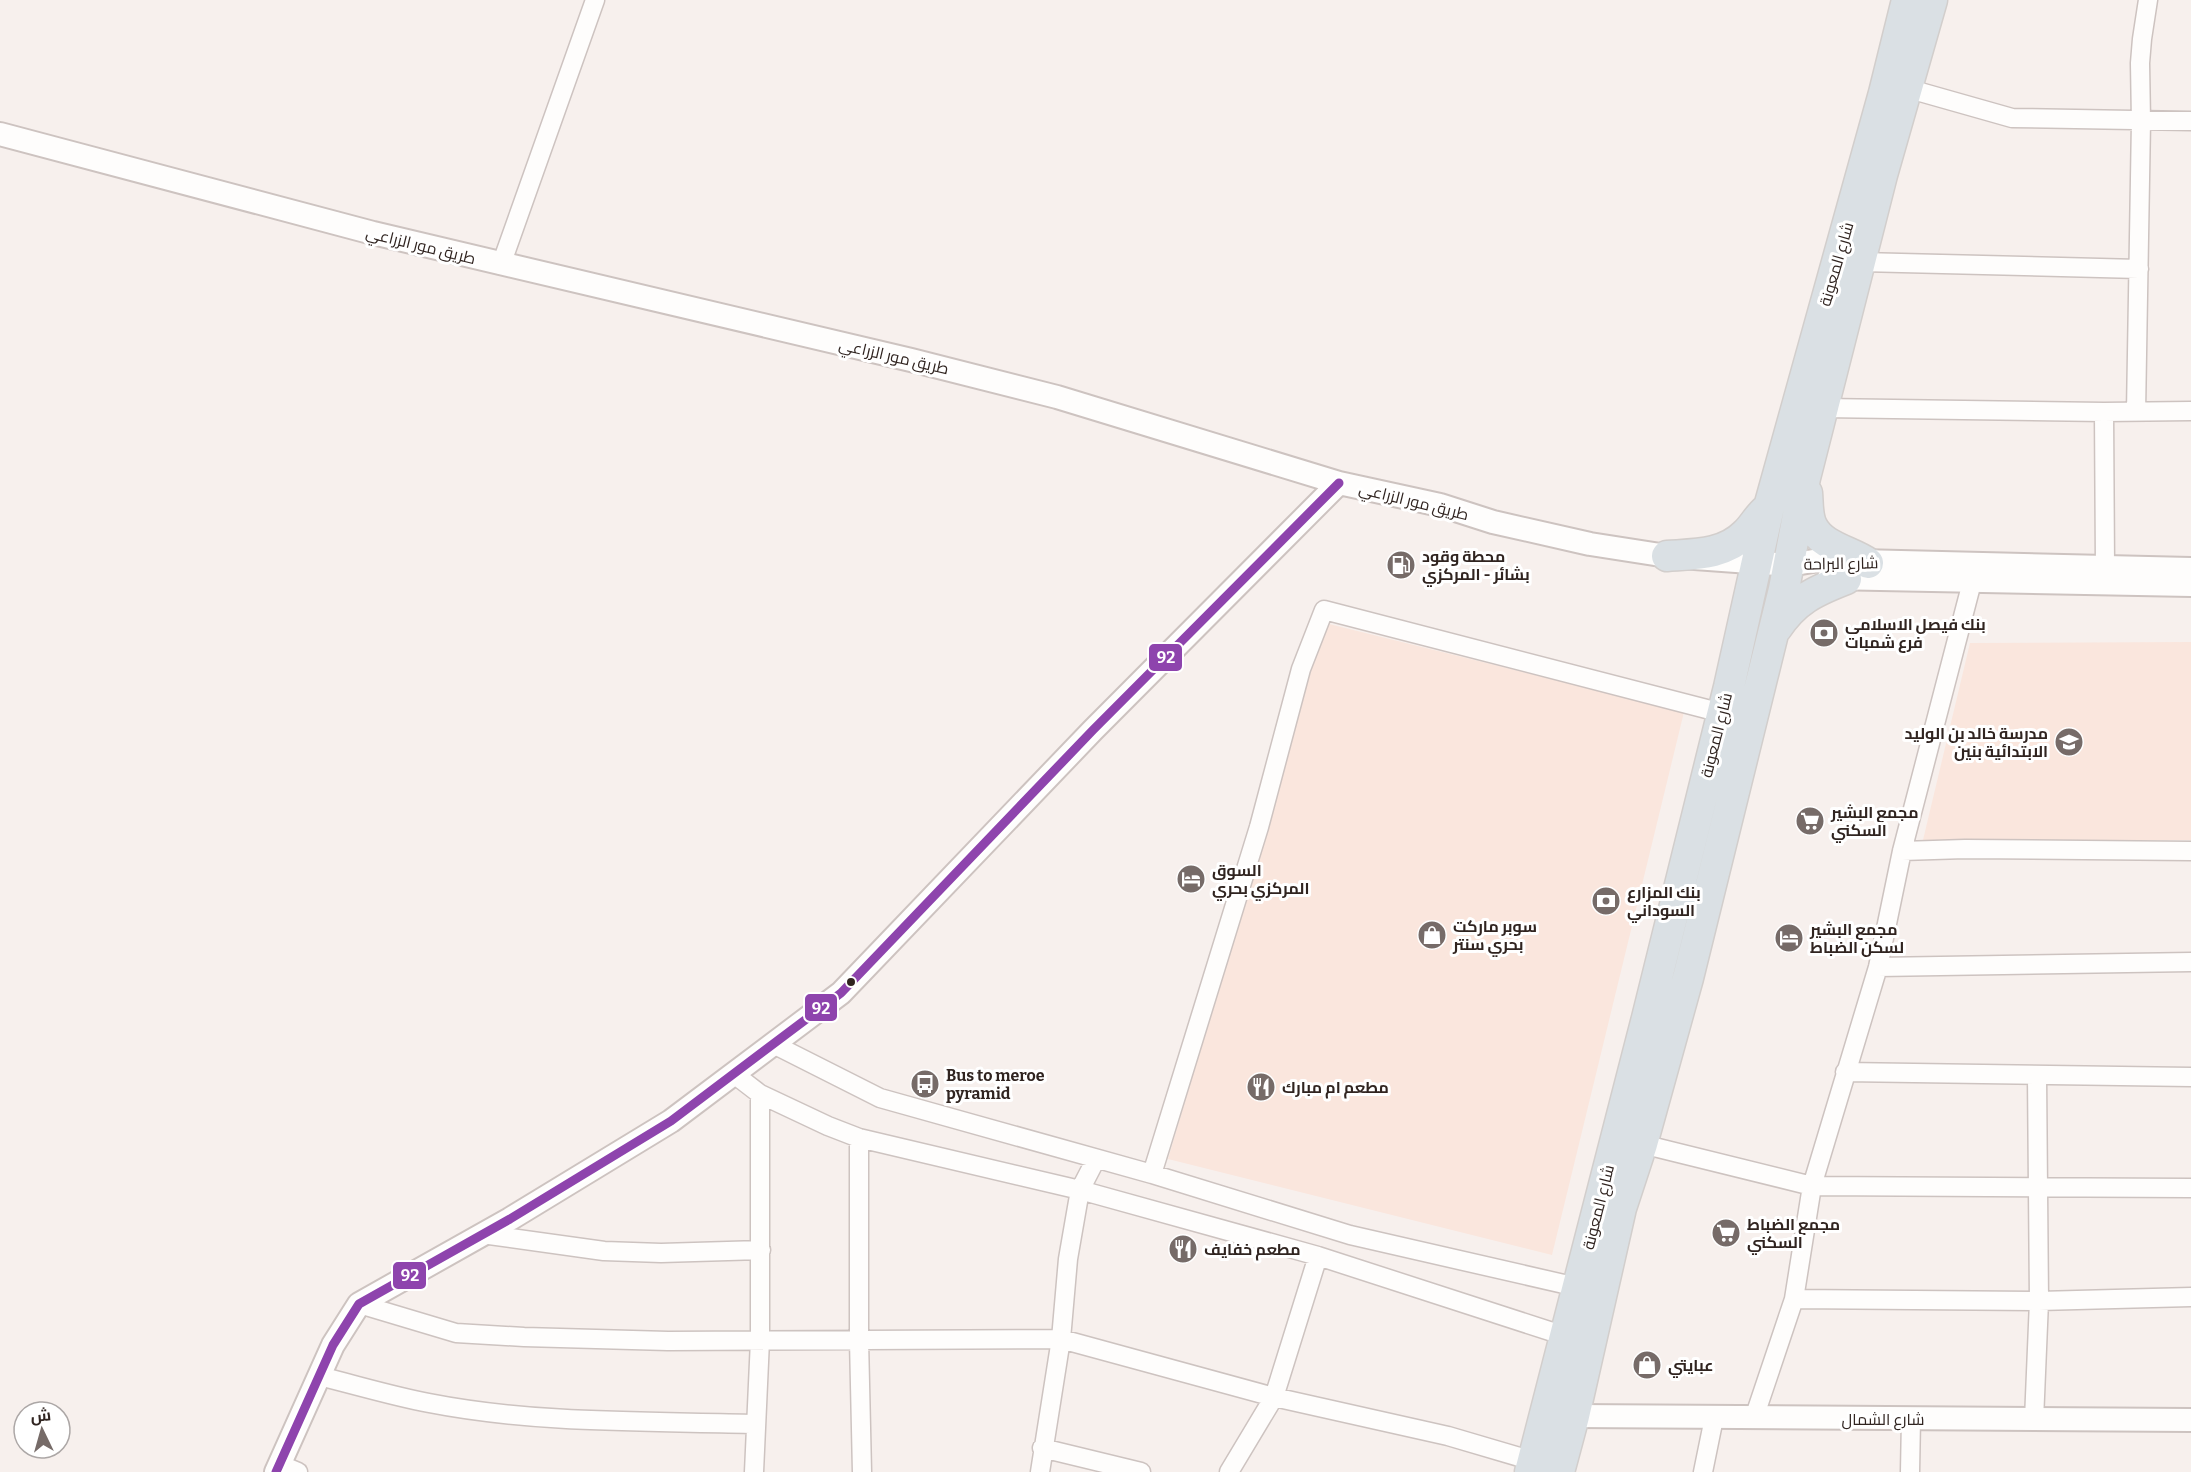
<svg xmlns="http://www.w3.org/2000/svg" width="2191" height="1472" font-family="Bitter,Cairo,serif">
<rect width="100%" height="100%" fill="#f7f0ed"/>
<path fill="#fae6dd" d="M1325,623L1684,712L1552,1255L1168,1159Z
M2191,642V840H1923L1970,643Z"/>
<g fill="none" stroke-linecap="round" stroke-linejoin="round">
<g stroke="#cdc3c0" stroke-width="21">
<path id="minor" d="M1906,88L2012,118L2191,121
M1861,262L2139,269
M501,265L595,0
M1823,408L2104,412L2191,411
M2104,412L2105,567
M2136,412L2141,121L2140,63L2142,39L2148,0
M1902,851L1965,849L2191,851
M1878,967L2191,962
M773,1044L880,1098L1152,1174L1350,1235L1577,1287
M1845,1072L2191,1077
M734,1074L760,1094L828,1126L859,1138L1080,1190L1318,1256L1565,1336
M859,1138V1340L862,1472
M1642,1144L1812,1186L2191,1188
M1152,1174L1259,827L1301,669L1324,610L1722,713
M482,1234L604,1251L661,1253L761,1250
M1794,1299L2039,1301L2191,1297
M359,1304L456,1333L524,1337L668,1341L1061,1339L1274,1397L1448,1436L1533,1461
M319,1376C356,1385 392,1396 429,1403C536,1424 648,1421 756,1424
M1754,1418L1794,1299L1812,1186L1878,967L1902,851L1972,582
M2034,1420L2039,1301L2037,1076
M1042,1448L1141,1472
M279,1464L298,1472
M754,1472L760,1340V1094
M1040,1472L1061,1339L1068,1259L1080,1190L1096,1159
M1229,1472L1274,1397L1318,1256
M1703,1472L1714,1418
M1910,1472L1911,1419"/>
</g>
<g stroke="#cdc3c0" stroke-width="26">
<path id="tertiary" d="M0,134L373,233L911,360L1057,397L1339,483L1440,505L1493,522L1590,544L1667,556L1789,565L1819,560L2191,569
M1829,578L2191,585
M1574,1416L2191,1420
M276,1472L333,1345L359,1304L510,1219L671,1121L841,993L1093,730L1339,483"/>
</g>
<g stroke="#d2cecc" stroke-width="33">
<path id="trunk" d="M1807,493C1808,503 1807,516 1812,526C1822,547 1851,551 1868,563
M1667,556C1695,554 1724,555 1745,534C1753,527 1758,516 1767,509
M1776,629C1795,600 1815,591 1846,579
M1530,1472L1647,1018L1729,687L1769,507L1884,93L1907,0
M1559,1472L1574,1416L1621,1208L1642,1144L1688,978L1784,589L1805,478L1882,175L1932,0"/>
</g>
<use href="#minor" stroke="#fefdfc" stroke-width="18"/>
<use href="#tertiary" stroke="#fefdfc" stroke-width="22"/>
<use href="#trunk" stroke="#dae0e4" stroke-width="30"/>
<g stroke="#fff" stroke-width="14">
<path id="bus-1" d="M276,1472L333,1345L359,1304L510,1219L671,1121L841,993L1093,730L1339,483"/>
</g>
<use href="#bus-1" stroke="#8e44ad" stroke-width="9"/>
</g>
<defs>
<g id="fuel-disc" transform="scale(1.5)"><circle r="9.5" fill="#766b68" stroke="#fff"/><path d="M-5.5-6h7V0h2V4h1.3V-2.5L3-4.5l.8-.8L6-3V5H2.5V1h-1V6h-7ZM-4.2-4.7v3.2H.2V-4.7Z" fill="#fff"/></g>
<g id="bank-disc" transform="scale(1.5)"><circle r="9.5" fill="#766b68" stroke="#fff"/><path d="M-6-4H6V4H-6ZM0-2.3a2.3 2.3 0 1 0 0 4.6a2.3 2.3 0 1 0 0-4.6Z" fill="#fff"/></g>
<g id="school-disc" transform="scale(1.5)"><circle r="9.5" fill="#766b68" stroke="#fff"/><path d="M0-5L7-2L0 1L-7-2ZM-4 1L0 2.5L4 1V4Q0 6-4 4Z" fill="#fff"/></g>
<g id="supermarket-disc" transform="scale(1.5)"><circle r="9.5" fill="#766b68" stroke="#fff"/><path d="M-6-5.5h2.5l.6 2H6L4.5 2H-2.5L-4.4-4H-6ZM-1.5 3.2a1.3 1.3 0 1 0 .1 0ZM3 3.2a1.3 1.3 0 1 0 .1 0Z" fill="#fff"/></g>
<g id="hotel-disc" transform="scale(1.5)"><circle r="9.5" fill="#766b68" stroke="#fff"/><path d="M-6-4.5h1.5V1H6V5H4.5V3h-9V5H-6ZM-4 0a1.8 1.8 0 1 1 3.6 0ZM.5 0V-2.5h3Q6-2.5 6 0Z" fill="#fff"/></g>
<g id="shop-disc" transform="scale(1.5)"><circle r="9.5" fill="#766b68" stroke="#fff"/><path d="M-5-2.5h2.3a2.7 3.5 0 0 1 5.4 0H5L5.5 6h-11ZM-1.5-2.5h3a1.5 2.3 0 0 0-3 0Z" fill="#fff"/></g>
<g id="bus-disc" transform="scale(1.5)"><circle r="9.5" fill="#766b68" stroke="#fff"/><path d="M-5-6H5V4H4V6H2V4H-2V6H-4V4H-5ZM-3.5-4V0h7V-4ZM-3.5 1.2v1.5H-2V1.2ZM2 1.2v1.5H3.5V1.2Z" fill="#fff"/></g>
<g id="restaurant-disc" transform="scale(1.5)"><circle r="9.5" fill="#766b68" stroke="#fff"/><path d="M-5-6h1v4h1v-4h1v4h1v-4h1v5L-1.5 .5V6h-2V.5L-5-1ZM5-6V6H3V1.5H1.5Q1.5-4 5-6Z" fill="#fff"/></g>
</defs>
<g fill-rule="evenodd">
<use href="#fuel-disc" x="1401" y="565"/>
<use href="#bank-disc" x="1824" y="633"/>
<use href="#school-disc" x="2069" y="742"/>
<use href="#supermarket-disc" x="1810" y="821"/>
<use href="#hotel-disc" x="1191" y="879"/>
<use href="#bank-disc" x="1606" y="901"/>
<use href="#shop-disc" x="1432" y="935"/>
<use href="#hotel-disc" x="1789" y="938"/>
<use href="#bus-disc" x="925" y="1084"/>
<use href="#restaurant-disc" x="1261" y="1087"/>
<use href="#supermarket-disc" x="1726" y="1233"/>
<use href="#restaurant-disc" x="1183" y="1249"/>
<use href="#shop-disc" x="1647" y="1365"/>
</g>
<circle fill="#302420" stroke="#fff" stroke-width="2" cx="851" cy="982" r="5"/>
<g text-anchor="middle" stroke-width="6" stroke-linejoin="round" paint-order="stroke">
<g font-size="16" fill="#302420" stroke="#fff">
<text transform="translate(421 245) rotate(14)" y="6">طريق مور الزراعي</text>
<text transform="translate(1836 264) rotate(-74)" y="6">شارع المعونة</text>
<text transform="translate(894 356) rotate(13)" y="6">طريق مور الزراعي</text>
<text transform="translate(1414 501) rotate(14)" y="6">طريق مور الزراعي</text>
<text transform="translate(1841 563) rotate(-1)" y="6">شارع البراحة</text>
<text transform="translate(1716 735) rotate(-76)" y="6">شارع المعونة</text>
<text transform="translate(1598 1207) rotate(-76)" y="6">شارع المعونة</text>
<text x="1883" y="1425">شارع الشمال</text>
</g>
<g font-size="16" font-weight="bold" fill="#302420" stroke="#fff" text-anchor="start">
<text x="1422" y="562">محطة وقود<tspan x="1422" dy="18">بشائر - المركزي</tspan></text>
<text x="1845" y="630">بنك فيصل الاسلامي<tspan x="1845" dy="18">فرع شمبات</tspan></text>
<text x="2048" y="739" text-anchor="end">مدرسة خالد بن الوليد<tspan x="2048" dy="18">الابتدائية بنين</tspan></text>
<text x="1831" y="818">مجمع البشير<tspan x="1831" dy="18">السكني</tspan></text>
<text x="1212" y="876">السوق<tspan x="1212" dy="18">المركزي بحري</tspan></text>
<text x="1627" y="898">بنك المزارع<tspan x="1627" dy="18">السوداني</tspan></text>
<text x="1453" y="932">سوبر ماركت<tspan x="1453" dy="18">بحري سنتر</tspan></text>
<text x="1810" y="935">مجمع البشير<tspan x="1810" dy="18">لسكن الضباط</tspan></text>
<text x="946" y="1081">Bus to meroe<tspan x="946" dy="18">pyramid</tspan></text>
<text x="1282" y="1093">مطعم ام مبارك</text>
<text x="1747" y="1230">مجمع الضباط<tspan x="1747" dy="18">السكني</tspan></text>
<text x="1204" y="1255">مطعم خفايف</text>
<text x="1668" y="1371">عبايتي</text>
</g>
</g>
<g stroke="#fff" stroke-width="2">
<rect x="1148" y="643" width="35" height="29" rx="6" fill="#8e44ad"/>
<rect x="804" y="993" width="34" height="29" rx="6" fill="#8e44ad"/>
<rect x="392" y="1261" width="35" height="29" rx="6" fill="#8e44ad"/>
</g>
<g font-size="16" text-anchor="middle" font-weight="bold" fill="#fff">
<text x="1166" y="663">92</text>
<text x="821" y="1014">92</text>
<text x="410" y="1281">92</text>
</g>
<g transform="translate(42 1430) rotate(355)"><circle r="28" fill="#ffffff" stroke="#aca7a6" stroke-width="1.5"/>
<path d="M0-4.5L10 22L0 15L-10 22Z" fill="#766b68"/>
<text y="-9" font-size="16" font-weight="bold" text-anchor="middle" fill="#302420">ش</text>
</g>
</svg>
